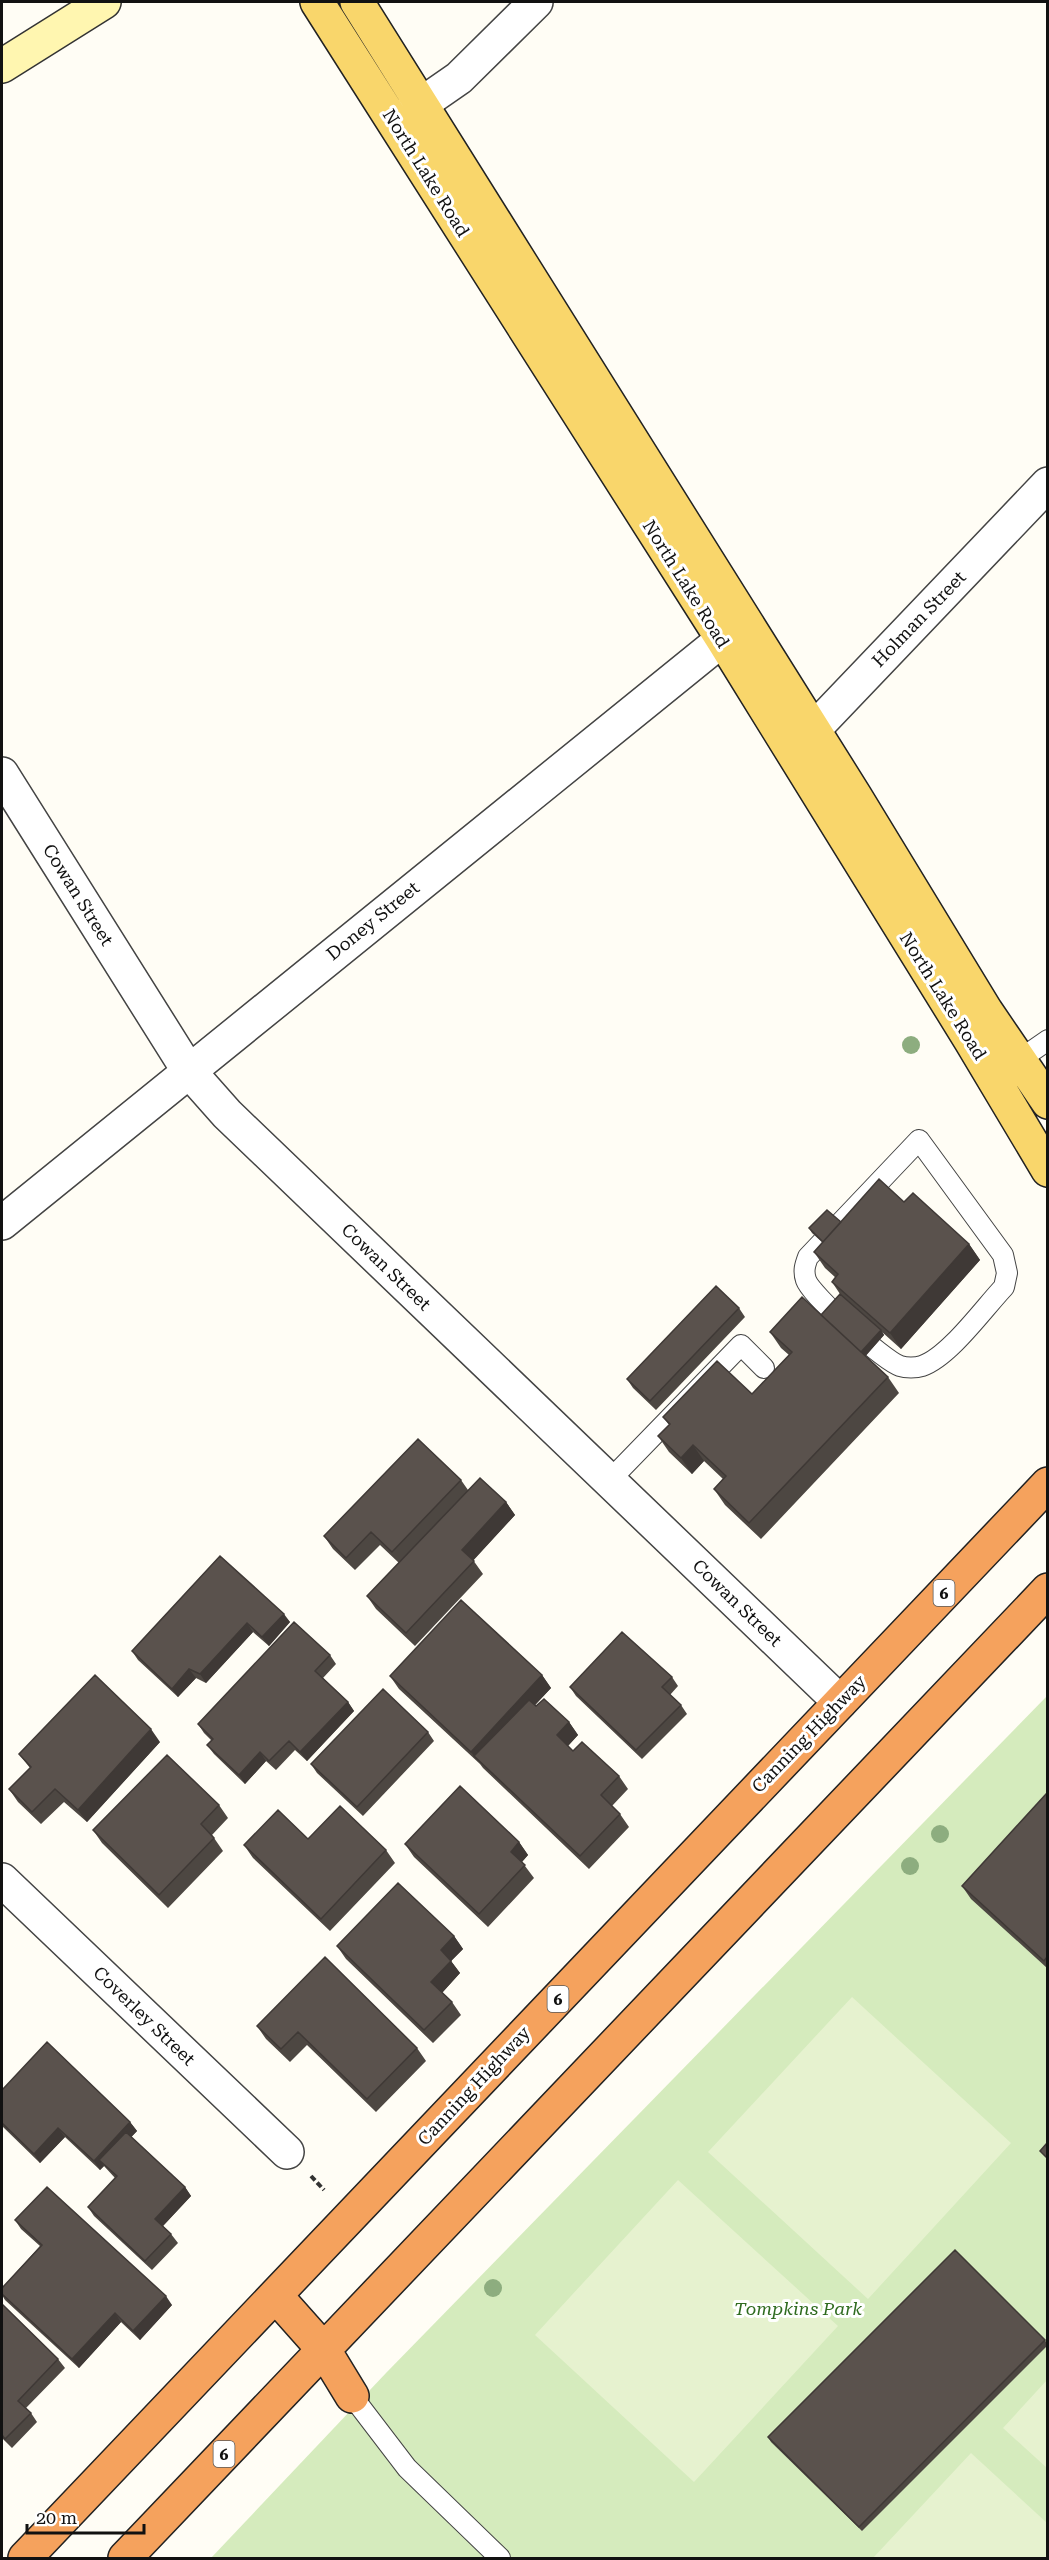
<svg xmlns="http://www.w3.org/2000/svg" width="1049" height="2560" font-family="'Roboto Serif',serif">
<rect width="100%" height="100%" fill="#fffdf5"/>
<path fill="#d5ebbd" d="M1047,1696V2558H211L386,2373Z"/>
<path fill="#e6f2cf" d="M852,1997L1011,2143L868,2299L708,2152Z
M678,2180L838,2326L694,2482L535,2335Z
M1047,2380V2468L1003,2428Z
M971,2453L1047,2523V2558H873Z"/>
<g fill="none" stroke-linecap="round" stroke-linejoin="round">
<g stroke="#444" stroke-width="22">
<path id="lane" d="M1019,1060L1048,1040
M919,1140L1003,1255L1007,1273L1004,1287C984,1308 949,1357 922,1366C916,1368 906,1368 900,1366C883,1360 811,1295 806,1280C803,1271 805,1265 808,1257Z
M609,1481L741,1345L764,1368
M352,2396L407,2468L500,2558"/>
</g>
<g stroke="#444" stroke-width="36">
<path id="street" d="M397,121L459,78L536,2
M794,750L1048,484
M2,774L188,1070L227,1114L840,1702
M2,1223L744,622
M2,1880L287,2152"/>
</g>
<g stroke="#333" stroke-width="36">
<path id="secondary" d="M2,66L104,2"/>
</g>
<g stroke="#222" stroke-width="36">
<path id="primary" d="M317,2L723,640L971,1041L1048,1170
M357,2L855,796L986,1011L1048,1102"/>
</g>
<g stroke="#222" stroke-width="36">
<path id="highway" d="M276,2296L324,2350L352,2396
M25,2558L1048,1484
M125,2558L1048,1590"/>
</g>
<path stroke="#333" stroke-width="4" stroke-dasharray="6 3" stroke-linecap="butt" d="M311,2176L324,2190"/>
<use href="#lane" stroke="#fff" stroke-width="20"/>
<use href="#street" stroke="#fff" stroke-width="33"/>
<use href="#secondary" stroke="#fff6b0" stroke-width="33"/>
<use href="#primary" stroke="#f9d66b" stroke-width="33"/>
<use href="#highway" stroke="#f5a25d" stroke-width="33"/>
</g>
<g fill="#8dad7f">
<circle cx="911" cy="1045" r="9"/>
<circle cx="940" cy="1834" r="9"/>
<circle cx="910" cy="1866" r="9"/>
<circle cx="493" cy="2288" r="9"/>
</g>
<path fill="#4d4742" d="M904,1202L969,1244L980,1260L901,1349L882,1332L884,1335L865,1356L888,1377L899,1393L761,1539L725,1505L714,1489L723,1479L704,1461L692,1474L669,1452L658,1436L669,1425L663,1417L752,1394L789,1355L781,1348L770,1332L821,1315L840,1294L832,1282L836,1278L825,1268L814,1252L823,1243L812,1233L809,1228L841,1222Z
M739,1308L745,1317L656,1410L633,1388L627,1379Z
M461,1480L468,1490L506,1502L515,1515L473,1560L483,1574L415,1646L376,1609L367,1596L399,1563L380,1545L355,1570L333,1549L324,1536Z
M220,1556L290,1622L269,1646L253,1632L206,1683L196,1678L178,1697L138,1660L132,1651Z
M330,1655L336,1664L323,1678L348,1702L354,1711L307,1761L295,1750L276,1770L266,1761L245,1784L214,1754L207,1745L212,1741L204,1733L198,1724Z
M542,1675L551,1688L535,1705L569,1722L578,1735L568,1746L573,1751L619,1776L628,1789L612,1806L620,1814L629,1827L589,1869L483,1768L480,1764L399,1689L390,1676Z
M672,1677L678,1686L670,1695L681,1705L687,1714L642,1759L576,1696L570,1687Z
M428,1732L434,1741L363,1816L317,1773L311,1764Z
M160,1742L87,1822L64,1802L41,1824L18,1802L9,1789L30,1768L19,1754Z
M1047,1793V1968L971,1899L962,1886Z
M219,1805L228,1818L212,1835L223,1851L168,1908L102,1843L93,1830Z
M308,1839L386,1850L395,1863L330,1931L253,1858L244,1845Z
M519,1842L528,1855L522,1862L534,1878L488,1927L414,1857L405,1844Z
M454,1936L463,1949L451,1961L460,1973L442,1993L452,2002L461,2015L433,2043L346,1959L337,1946Z
M257,2026L417,2048L426,2061L376,2112L307,2045L290,2062L266,2039Z
M2,2090L130,2122L137,2131L131,2137L185,2187L191,2196L163,2226L171,2234L178,2243L152,2270L94,2216L88,2207L115,2178L104,2166L100,2170L65,2137L40,2163L2,2126Z
M15,2220L172,2305L140,2340L121,2322L79,2368L5,2300L2,2295V2288L40,2246L21,2229Z
M2,2304L58,2359L65,2368L26,2408L31,2413L37,2422L12,2448L2,2438Z
M1045,2340L1047,2344V2346L862,2531L771,2442L768,2437Z"/>
<path fill="#3f3936" d="M969,1244L980,1260L901,1349L890,1333Z
M881,1330L884,1335L864,1358L860,1353Z
M693,1445L704,1461L692,1474L681,1458Z
M506,1502L515,1515L471,1563L462,1550Z
M284,1614L290,1622L269,1646L262,1637Z
M247,1623L253,1632L206,1683L200,1674Z
M189,1669L196,1678L178,1697L172,1689Z
M542,1675L551,1688L481,1763L474,1756L480,1764L471,1752Z
M348,1702L354,1711L307,1761L300,1752Z
M569,1722L578,1735L566,1748L557,1735Z
M151,1729L160,1742L87,1822L78,1810Z
M260,1752L266,1761L245,1784L239,1775Z
M519,1842L528,1855L520,1864L511,1852Z
M454,1936L463,1949L451,1961L460,1973L440,1995L431,1982L441,1950Z
M130,2122L137,2131L105,2165L99,2160L104,2166L100,2170L94,2161Z
M58,2128L65,2137L40,2163L34,2154Z
M185,2187L191,2196L161,2228L155,2219Z
M166,2296L172,2305L140,2340L133,2331Z
M115,2313L121,2322L79,2368L72,2359Z"/>
<path fill="#5a524d" stroke="#3f3936" stroke-width="1.5" d="M879,1179L904,1202L913,1193L969,1244L890,1333L832,1282L838,1274L814,1252Z
M827,1210L841,1222L823,1242L809,1228Z
M716,1286L739,1308L650,1401L627,1379Z
M840,1294L881,1330L861,1352L821,1315Z
M802,1297L888,1377L749,1523L714,1489L726,1476L693,1445L681,1458L658,1436L670,1424L663,1417L717,1361L752,1394L792,1352L770,1332Z
M418,1439L461,1480L392,1552L371,1532L346,1558L324,1536Z
M480,1478L506,1502L462,1550L474,1561L406,1633L367,1596Z
M220,1556L284,1614L262,1637L247,1623L200,1674L189,1669L172,1689L132,1651Z
M461,1600L542,1675L471,1752L390,1676Z
M294,1622L330,1655L315,1671L348,1702L300,1752L289,1741L269,1761L260,1752L239,1775L207,1745L213,1739L198,1724Z
M622,1632L672,1677L662,1687L681,1705L636,1750L570,1687Z
M95,1675L151,1729L78,1810L55,1789L32,1812L9,1789L31,1767L19,1754Z
M383,1689L428,1732L357,1807L311,1764Z
M544,1699L569,1722L557,1735L573,1751L582,1742L619,1776L601,1795L620,1814L580,1856L474,1756L529,1700L536,1706Z
M167,1755L219,1805L201,1824L214,1838L159,1895L93,1830Z
M460,1786L519,1842L511,1852L525,1865L479,1914L405,1844Z
M1047,1793V1957L1044,1961L962,1886Z
M340,1806L386,1850L321,1919L244,1845L278,1810L308,1839Z
M398,1883L454,1936L441,1950L451,1961L431,1982L452,2002L424,2030L337,1946Z
M325,1957L417,2048L367,2099L298,2032L281,2049L257,2026Z
M47,2042L130,2122L94,2161L58,2128L34,2154L2,2123V2090Z
M126,2132L185,2187L155,2219L171,2234L145,2261L88,2207L117,2176L99,2160Z
M1047,2143V2158L1040,2151Z
M47,2187L166,2296L133,2331L115,2313L72,2359L2,2294V2288L42,2245L15,2220Z
M955,2250L1045,2340L859,2527L768,2437Z
M2,2304L58,2359L18,2401L31,2413L5,2439L2,2435Z"/>
<g text-anchor="middle" stroke-width="6" stroke-linejoin="round" paint-order="stroke">
<g fill="#fff" stroke="#585858" stroke-width="1.5">
<rect x="933.5" y="1580" width="21" height="26" rx="4.5"/>
<rect x="547.5" y="1986" width="21" height="26" rx="4.5"/>
<rect x="213.5" y="2441" width="21" height="26" rx="4.5"/>
</g>
<g font-size="16" font-weight="bold" fill="#111">
<text x="944" y="1599">6</text>
<text x="558" y="2005">6</text>
<text x="224" y="2460">6</text>
</g>
<g font-size="18" fill="#111" stroke="#fff">
<text transform="translate(426 173) rotate(58)" y="6">North Lake Road</text>
<text transform="translate(686 584) rotate(58)" y="6">North Lake Road</text>
<text transform="translate(919 619) rotate(-46)" y="6">Holman Street</text>
<text transform="translate(78 895) rotate(58)" y="6">Cowan Street</text>
<text transform="translate(373 921) rotate(-39)" y="6">Doney Street</text>
<text transform="translate(943 996) rotate(58)" y="6">North Lake Road</text>
<text transform="translate(386 1267) rotate(44)" y="6">Cowan Street</text>
<text transform="translate(737 1603) rotate(44)" y="6">Cowan Street</text>
<text transform="translate(809 1734) rotate(-46)" y="6">Canning Highway</text>
<text transform="translate(144 2016) rotate(44)" y="6">Coverley Street</text>
<text transform="translate(474 2086) rotate(-47)" y="6">Canning Highway</text>
</g>
<g font-size="18" font-style="italic" fill="#2f6b1f" stroke="#fff">
<text x="798" y="2315">Tompkins Park</text>
</g>
</g>
<rect width="1049" height="2560" fill="none" stroke="#111111" stroke-width="6"/>
<path d="M27 2524v9h117v-9" fill="none" stroke="#111111" stroke-width="3"/>
<text x="36" y="2524" font-size="18" fill="#111111" stroke="#ffffff" stroke-width="4.5" paint-order="stroke">20 m</text>
</svg>
